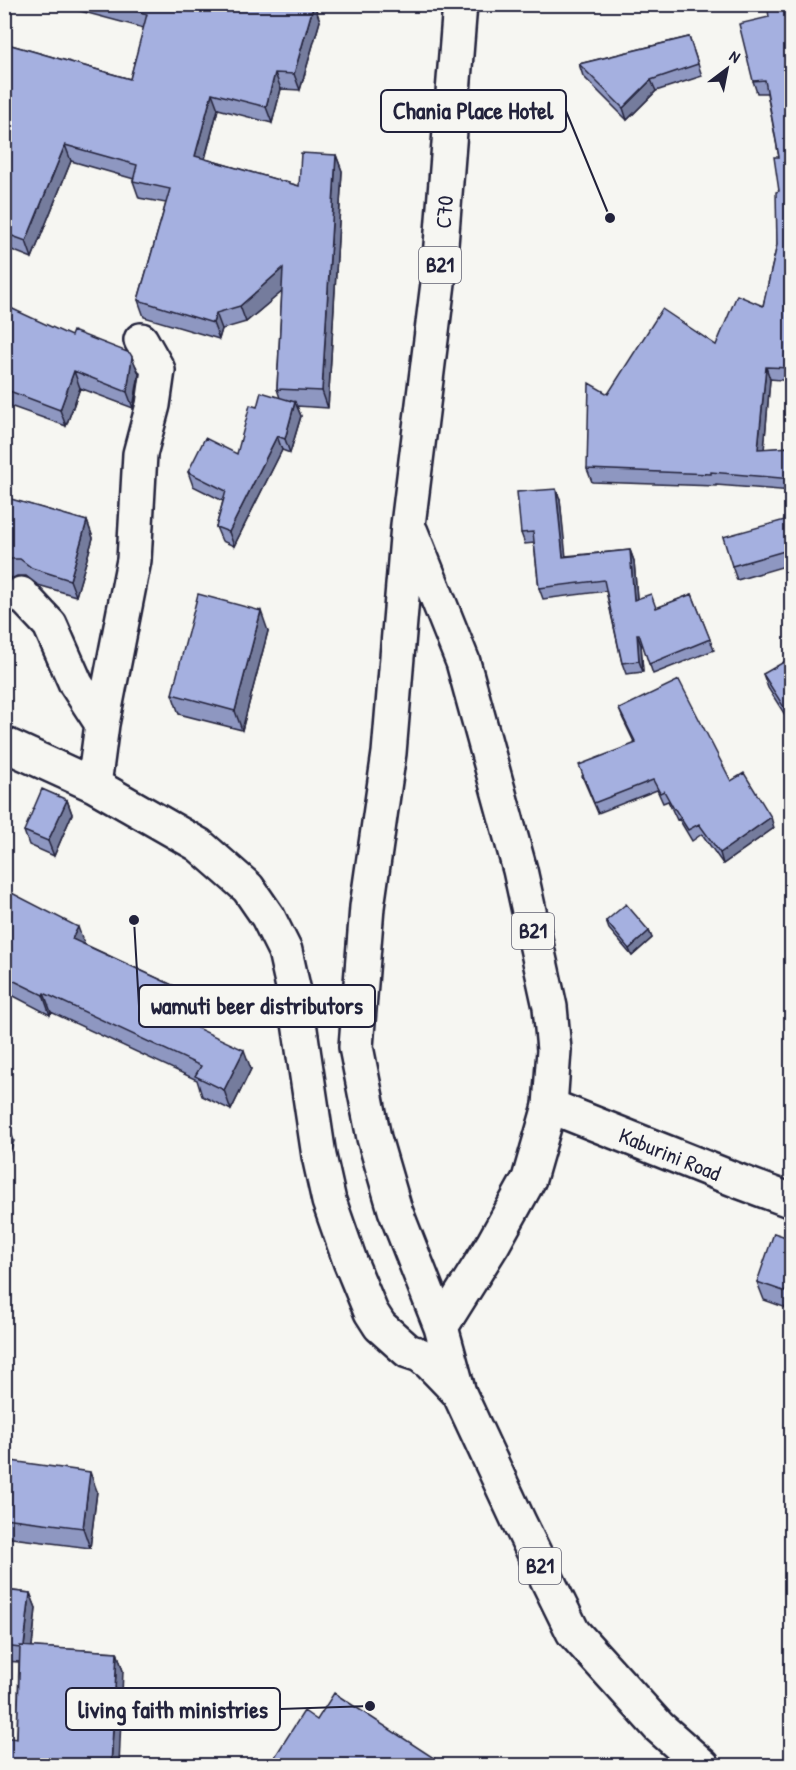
<svg xmlns="http://www.w3.org/2000/svg" width="796" height="1770" font-family="'Patrick Hand',sans-serif">
<rect width="100%" height="100%" fill="#f6f6f2"/>
<filter id="ink" filterUnits="userSpaceOnUse"><feTurbulence type="fractalNoise" baseFrequency=".0167" numOctaves="2"/><feDisplacementMap in="SourceGraphic" scale="12" xChannelSelector="R" yChannelSelector="G"/><feConvolveMatrix kernelMatrix="1 2 1 2 8 2 1 2 1" color-interpolation-filters="sRGB"/></filter>
<g filter="url(#ink)">
<g fill="none" stroke-linecap="round" stroke-linejoin="round">
<g stroke="#22223b" stroke-width="38">
<path id="minor" d="M21,594L50,625L76,684L102,724
M4,744L94,785L199,845L248,888L268,917L285,951L295,996L319,1156L329,1201L350,1261L371,1312L380,1326L408,1351L420,1355L430,1363L459,1393
M94,785L102,724L134,560L140,454L153,405L158,370L141,340
M550,1106L741,1182L792,1201"/>
</g>
<g stroke="#22223b" stroke-width="38">
<path id="highway" d="M460,4L438,283L408,525L389,753L367,907L356,1047L374,1138L395,1210L441,1327L459,1393L519,1522L573,1632L659,1727L703,1766
M411,532L463,662L520,870L550,1007L554,1050L550,1106L529,1179L493,1244L441,1327"/>
</g>
<use href="#minor" stroke="#f6f6f2" stroke-width="33"/>
<use href="#highway" stroke="#f6f6f2" stroke-width="33"/>
</g>
<path fill="#8e97c1" stroke="#22223b" stroke-width="1.5" d="M54,4H314L320,21L300,90L281,89L272,123L218,109L205,159L299,186L336,155L342,171L328,408L297,406L301,416L290,453L282,450L234,546L222,541L216,527L223,501L193,486L188,472L237,454L257,407L280,398L277,389L282,291L246,322L222,329L219,339L144,317L138,300L166,203L139,198L133,181L134,179L71,161L32,258L4,247V43L130,79L144,28Z
M658,4H676L661,10Z
M792,4V381L770,379L764,449L792,447V491L716,485V486L592,482L587,469L608,394L716,345L763,306L777,245L779,191V157L767,93H757L753,81L769,17Z
M689,37L702,76L656,91L627,120L583,76L579,64Z
M4,305L139,374L133,408L80,388L66,426L4,404Z
M4,494L6,498L87,521L93,538L76,596L38,585L26,576H17L13,578L4,575Z
M560,499L565,556L630,550L634,561L637,599L657,608L692,594L714,650L653,674L643,645H641L643,672L626,674L622,663L606,591L543,599L539,588L534,543L525,544L521,533Z
M792,518V564L737,580L732,566Z
M268,631L242,730L179,714L172,694Z
M792,664V726L768,688L763,674Z
M619,709L774,828L723,864L702,834L692,841L679,819L677,820L668,801L663,803L657,790L598,813L582,776L635,744L623,719Z
M67,800L72,814L54,856L29,845L24,831Z
M4,889L84,944L194,995L201,1015L196,1027L251,1069L231,1110L202,1096L197,1080L51,1012L50,1015L4,991Z
M606,921L649,931L652,938L632,956L609,929Z
M792,1239V1310L764,1300L757,1282Z
M4,1460L97,1491L90,1548L4,1537Z
M4,1590L30,1593L36,1608L32,1647L117,1652L123,1671L17,1739L19,1662L4,1661Z"/>
<path fill="#747b9d" stroke="#22223b" stroke-width="1.5" d="M314,4L320,21L300,90L294,74Z
M275,73L281,89L272,123L266,107Z
M651,80L656,91L627,120L623,108Z
M212,93L218,109L201,173L195,156Z
M65,145L71,161L32,258L26,241Z
M336,155L342,171L328,408L322,391Z
M283,268L290,285L246,322L240,306Z
M216,313L222,329L219,339L213,323Z
M132,357L139,374L133,408L127,392Z
M766,367L770,379L763,462L758,449Z
M74,371L80,388L66,426L60,410Z
M295,402L301,416L290,453L285,439Z
M277,436L282,450L234,546L229,532Z
M556,489L560,499L567,567L563,557Z
M87,521L93,538L76,596L70,580Z
M630,550L634,561L638,611L634,600Z
M261,611L268,631L242,730L235,711Z
M637,634L641,645L643,672L639,661Z
M67,800L72,814L54,856L48,841Z
M771,817L774,828L723,864L720,853Z
M78,927L85,946L72,939Z
M649,931L652,938L632,956L629,949Z
M44,993L51,1012L50,1015L43,995Z
M194,995L201,1015L189,1040L182,1021Z
M244,1050L251,1069L231,1110L224,1090Z
M7,1121L14,1141L4,1166V1128Z
M90,1472L97,1491L90,1548L83,1528Z
M30,1593L36,1608L30,1664L24,1648Z
M117,1652L123,1671L119,1766H111Z"/>
<path fill="#a5b0e0" stroke="#22223b" stroke-width="1.5" d="M112,4H314L294,74L275,73L266,107L212,93L195,156L299,186L301,153L336,155L322,391L277,389L283,268L240,306L216,313L213,323L138,300L170,189L133,181L137,165L65,145L26,241L4,233V43L130,79L147,14Z
M767,4H792V368L766,367L758,449L792,447V479L711,472V474L587,469L589,383L608,394L662,309L716,345L737,295L763,306L777,245L776,192L779,191L774,157H779L765,80L753,81L739,24L769,17Z
M689,37L698,64L651,80L623,108L579,64Z
M4,305L71,336L73,331L130,353L132,357L127,392L74,371L60,410L4,389Z
M261,392L295,402L285,439L277,436L229,532L216,527L226,491L188,472L205,438L237,454L250,405L257,407Z
M556,489L563,557L630,550L634,600L651,594L656,608L692,594L710,639L649,664L639,634H637L639,661L622,663L604,580L539,588L533,532L521,533L517,492Z
M4,497L87,521L70,580L32,568L20,559H11L7,561L4,560Z
M792,518V557L788,550L732,566L723,537Z
M198,594L261,611L235,711L172,694Z
M789,659L792,664V720L763,674Z
M679,680L731,781L744,773L771,817L720,853L699,824L688,830L675,809H674L664,791L660,793L653,780L594,803L579,765L636,743L619,709Z
M42,789L67,800L48,841L24,831Z
M4,889L78,927L72,939L194,995L182,1021L244,1050L224,1090L195,1076L201,1066L44,993L43,995L4,976Z
M626,904L649,931L629,949L606,921Z
M774,1233L792,1239V1294L757,1282Z
M4,1460L90,1472L83,1528L4,1518Z
M4,1590L30,1593L24,1646H20V1648L4,1646Z
M20,1646L117,1652L111,1766H4V1737L17,1739Z
M334,1693L446,1766H269L304,1711L317,1720Z"/>
</g>
<g text-anchor="middle" stroke-width="4.5" stroke-linejoin="round" paint-order="stroke">
<g fill="#f6f6f2" stroke="#626272" stroke-width="1.5">
<rect x="419" y="247" width="42" height="36" rx="4.5"/>
<rect x="512" y="913" width="42" height="36" rx="4.5"/>
<rect x="519" y="1548" width="42" height="36" rx="4.5"/>
</g>
<g font-size="21" font-weight="bold" fill="#22223b">
<text x="440" y="272">B21</text>
<text x="533" y="938">B21</text>
<text x="540" y="1573">B21</text>
</g>
<g font-size="22" fill="#22223b" stroke="#f6f6f2">
<text transform="translate(444 212) rotate(-86)" y="8">C70</text>
<text transform="translate(670 1154) rotate(22)" y="8">Kaburini Road</text>
</g>
</g>
<path fill="none" stroke="#22223b" stroke-width="2" d="M610 218L566 111M134 920L139 1006M370 1706L280 1709"/>
<g fill="#22223b" stroke="#f6f6f2" stroke-width="2">
<circle cx="610" cy="218" r="6"/>
<circle cx="134" cy="920" r="6"/>
<circle cx="370" cy="1706" r="6"/>
</g>
<g fill="#f6f6f2" stroke="#22223b" stroke-width="2">
<rect x="381" y="90" width="185" height="42" rx="6"/>
<rect x="139" y="985" width="236" height="42" rx="6"/>
<rect x="66" y="1688" width="214" height="42" rx="6"/>
</g>
<g font-size="24" text-anchor="middle" font-weight="bold" fill="#22223b">
<text x="473" y="119">Chania Place Hotel</text>
<text x="257" y="1014">wamuti beer distributors</text>
<text x="173" y="1718">living faith ministries</text>
</g>
<rect width="796" height="1770" fill="none" stroke="#f6f6f2" stroke-width="24"/>
<rect x="12" y="12" width="772" height="1746" fill="none" stroke="#22223b" stroke-width="2" filter="url(#ink)"/>
<g transform="translate(727 69) rotate(32)" stroke="#f6f6f2" stroke-width="4.5" paint-order="stroke">
<path d="M0-4.5L10 22L0 15L-10 22Z" fill="#22223b"/>
<text y="-9" font-size="16" font-weight="bold" text-anchor="middle" fill="#22223b">N</text>
</g>
</svg>
